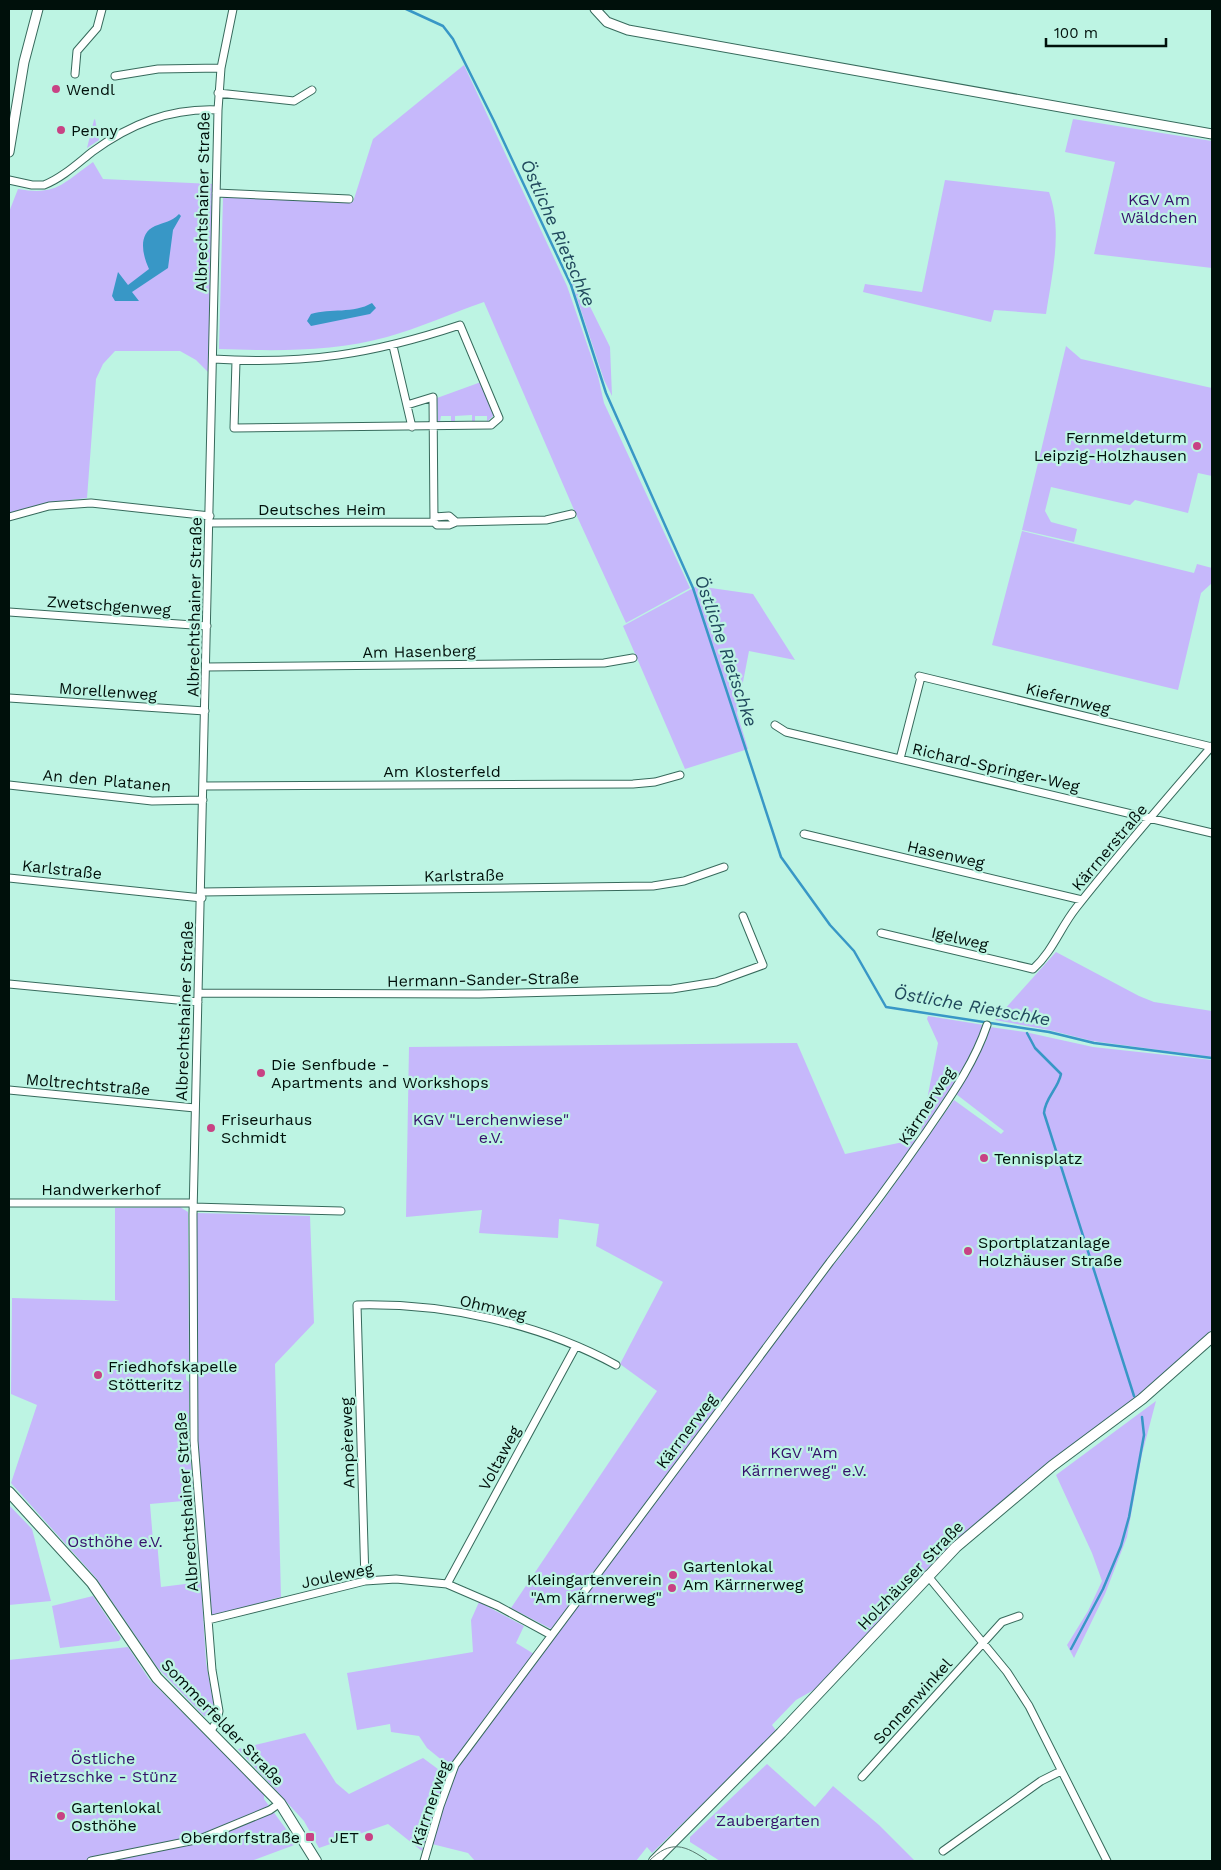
<svg xmlns="http://www.w3.org/2000/svg" width="1221" height="1870" font-family="'Work Sans',sans-serif">
<rect width="100%" height="100%" fill="#bdf4e3"/>
<path fill="#c6b8fb" d="M464,65L567,286L598,376L604,403L690,588L626,623L575,512L484,302C452,313 420,328 387,337C333,352 275,351 219,349L223,197L353,202L373,139Z
M95,119L99,140L87,148L94,120Z
M1073,119L1212,141V268L1094,254L1115,162L1065,152Z
M93,162L103,179L213,184L209,373L196,360L180,351H115L103,364L96,379L87,498L53,502L9,514V212L18,189C57,196 63,183 93,162Z
M945,180L1049,192C1063,231 1052,274 1046,314L994,310L991,322L863,292L865,284L922,292Z
M573,272L610,347L612,396L604,380L569,274Z
M1066,346L1081,359L1212,388V476L1198,473L1188,513L1135,500L1130,505L1051,487L1045,511L1051,522L1077,529L1074,542L1022,530Z
M481,382L494,415L487,422V416H475V421H472V415L455,416V421H451V416H441L440,422H438L437,398Z
M1022,531L1194,573L1197,564L1212,568V583L1201,593L1178,690L992,645Z
M697,586L753,594L795,660L749,651L737,713L748,749L685,769L623,626Z
M1056,952L1139,996L1154,1002L1212,1011V1057L1092,1041L1049,1030L995,1020Z
M928,1016L984,1025C971,1066 943,1101 920,1136L938,1043L927,1019Z
M990,1027L1025,1032L1093,1047L1212,1060V1329L1198,1345L1140,1395L1045,1465L958,1538L908,1588L819,1687L796,1700L772,1725L777,1732L652,1853L647,1847L636,1861H475L468,1853L432,1844L449,1788L461,1761L557,1632L511,1608L657,1391L620,1364L663,1282L596,1246L599,1224L559,1219L558,1238L479,1233L482,1210L406,1217L409,1047L797,1043L845,1154L918,1139L830,1259L836,1262L882,1202L954,1100L1001,1134L1004,1131L956,1094L986,1041Z
M115,1208L180,1207L188,1212L189,1369L186,1371V1380L189,1382V1443L194,1500L150,1504L153,1541H157L161,1587L201,1582L206,1662L214,1707L213,1713L209,1717L204,1716L157,1667L96,1578L11,1483L37,1405L11,1394L12,1298L120,1301L115,1300Z
M197,1213L310,1216L314,1323L275,1364L281,1597L212,1616L196,1441Z
M1156,1401L1142,1454L1127,1537L1105,1594L1074,1658L1067,1645L1088,1611L1102,1581L1092,1553L1056,1475Z
M9,1505L32,1529L51,1601L9,1605Z
M93,1596L121,1638L119,1641L60,1648L52,1606Z
M479,1602L524,1626L516,1643L534,1654L449,1766L427,1748L419,1736L391,1732L390,1724L357,1730L347,1673L473,1652L471,1620Z
M128,1647L149,1679L264,1794V1799L297,1844L251,1861H9V1660Z
M305,1733L336,1783L349,1794L423,1758L446,1775L422,1851L388,1824L319,1848L304,1821L238,1749Z
M767,1764L815,1807L833,1786L879,1825L915,1861H720L690,1842V1837Z"/>
<path fill="#3897c6" d="M179,214L181,216L173,230L168,268L132,292L139,301H115L112,296L118,272L128,285L149,269C143,256 137,234 155,226C165,222 171,222 179,214Z
M372,303L376,308L370,314L311,326L307,321L311,314C331,308 353,314 372,303Z"/>
<g fill="none" stroke-linecap="round" stroke-linejoin="round">
<path stroke="#3897c6" stroke-width="2.5" d="M406,9L443,26L453,39L494,121L571,285L606,393L693,588L781,857L830,925L854,951L886,1007L1049,1032L1094,1043L1212,1058
M1027,1033L1035,1048L1061,1074C1058,1089 1045,1098 1044,1113L1134,1396
M1071,1649L1103,1589L1121,1546L1129,1517L1144,1435L1142,1417"/>
<g stroke="#376a5c" stroke-width="9">
<path id="minor" d="M75,74L77,51L97,28L102,9
M115,76L158,69L221,68
M218,93L294,101L312,90
M9,180L32,185H44C62,178 78,163 92,152C130,124 170,108 218,110
M216,193L349,199
M393,346L412,427
M213,359C304,365 373,354 460,325L499,418L491,425L234,428L236,361
M407,405L433,397L434,522
M9,517L49,506L91,503L210,516
M434,517L449,516L456,522
M210,523L434,522L437,525H449L456,522L546,520L572,514
M9,612L207,626
M206,667L604,663L633,658
M919,676L1212,747
M9,698L205,711
M775,725L786,732L1212,833
M900,759L921,677
M9,785L152,801L203,800
M203,786L633,784L655,782L680,775
M804,834L1082,900
M9,878L202,898
M202,892L653,886L684,881L724,867
M881,933L1033,969C1053,951 1060,928 1076,908C1120,852 1166,799 1212,746
M9,984L198,1002
M199,993L479,994L672,989L716,982L763,965L743,916
M9,1090L195,1108
M9,1203H193
M193,1207L341,1211
M927,1575L1007,1672L1029,1706L1107,1861
M365,1581L357,1305C445,1303 539,1323 616,1365
M447,1584L576,1346
M208,1620L365,1581L396,1579L447,1584L498,1606L551,1635
M210,1732L217,1721L219,1711L212,1670L194,1441L193,1215L218,110L221,68L233,9
M862,1777L1002,1622L1019,1616
M943,1851L1041,1781L1061,1771
M91,1861L200,1839L270,1810L280,1803
M424,1861L440,1806L455,1765L830,1262C864,1219 896,1176 927,1131C950,1097 974,1064 987,1025"/>
</g>
<g stroke="#376a5c" stroke-width="11">
<path id="tertiary" d="M595,9L607,22L628,30L1212,134
M9,152L24,62L38,9"/>
</g>
<g stroke="#376a5c" stroke-width="12">
<path id="secondary" d="M9,1492L92,1583L157,1678L280,1803L316,1861
M654,1861L781,1733L956,1547L1052,1466L1142,1399L1212,1337"/>
</g>
<use href="#minor" stroke="#fff" stroke-width="7"/>
<use href="#tertiary" stroke="#fff" stroke-width="9"/>
<use href="#secondary" stroke="#fff" stroke-width="10"/>
<path stroke="#54756b" stroke-width="1" d="M649,1861C671,1839 685,1845 708,1861"/>
</g>
<g fill="#c84284" stroke="#bdf4e3" stroke-width="2">
<circle cx="56" cy="89" r="5"/>
<circle cx="61" cy="130" r="5"/>
<circle cx="1197" cy="446" r="5"/>
<circle cx="261" cy="1073" r="5"/>
<circle cx="211" cy="1128" r="5"/>
<circle cx="984" cy="1158" r="5"/>
<circle cx="968" cy="1251" r="5"/>
<circle cx="98" cy="1375" r="5"/>
<circle cx="673" cy="1575" r="5"/>
<circle cx="672" cy="1588" r="5"/>
<circle cx="61" cy="1816" r="5"/>
<rect x="305" y="1832" width="10" height="10" rx="2.5"/>
<circle cx="369" cy="1837" r="5"/>
</g>
<g text-anchor="middle" stroke-width="4.5" stroke-linejoin="round" paint-order="stroke">
<g font-size="16" fill="#00100b" stroke="#bdf4e3" text-anchor="start">
<text x="66" y="95">Wendl</text>
<text x="71" y="136">Penny</text>
<text x="1187" y="443" text-anchor="end">Fernmeldeturm<tspan x="1187" dy="18">Leipzig-Holzhausen</tspan></text>
<text x="271" y="1070">Die Senfbude -<tspan x="271" dy="18">Apartments and Workshops</tspan></text>
<text x="221" y="1125">Friseurhaus<tspan x="221" dy="18">Schmidt</tspan></text>
<text x="994" y="1164">Tennisplatz</text>
<text x="978" y="1248">Sportplatzanlage<tspan x="978" dy="18">Holzhäuser Straße</tspan></text>
<text x="108" y="1372">Friedhofskapelle<tspan x="108" dy="18">Stötteritz</tspan></text>
<text x="683" y="1572">Gartenlokal<tspan x="683" dy="18">Am Kärrnerweg</tspan></text>
<text x="662" y="1585" text-anchor="end">Kleingartenverein<tspan x="662" dy="18">"Am Kärrnerweg"</tspan></text>
<text x="71" y="1813">Gartenlokal<tspan x="71" dy="18">Osthöhe</tspan></text>
<text x="300" y="1843" text-anchor="end">Oberdorfstraße</text>
<text x="359" y="1843" text-anchor="end">JET</text>
</g>
<g font-size="16" fill="#35106b" stroke="#bdf4e3">
<text x="1159" y="205">KGV Am<tspan x="1159" dy="18">Wäldchen</tspan></text>
<text x="491" y="1125">KGV "Lerchenwiese"<tspan x="491" dy="18">e.V.</tspan></text>
<text x="804" y="1458">KGV "Am<tspan x="804" dy="18">Kärrnerweg" e.V.</tspan></text>
<text x="115" y="1547">Osthöhe e.V.</text>
<text x="103" y="1764">Östliche<tspan x="103" dy="18">Rietzschke - Stünz</tspan></text>
<text x="768" y="1826">Zaubergarten</text>
</g>
<g font-size="16" fill="#00100b" stroke="#bdf4e3">
<text transform="translate(202 202) rotate(-89)" y="6">Albrechtshainer Straße</text>
<text x="322" y="515">Deutsches Heim</text>
<text transform="translate(109 605) rotate(4)" y="6">Zwetschgenweg</text>
<text transform="translate(194 607) rotate(-89)" y="6">Albrechtshainer Straße</text>
<text transform="translate(419 651) rotate(-1)" y="6">Am Hasenberg</text>
<text transform="translate(108 691) rotate(4)" y="6">Morellenweg</text>
<text transform="translate(1068 698) rotate(14)" y="6">Kiefernweg</text>
<text transform="translate(996 767) rotate(13)" y="6">Richard-Springer-Weg</text>
<text x="442" y="777">Am Klosterfeld</text>
<text transform="translate(107 780) rotate(5)" y="6">An den Platanen</text>
<text transform="translate(1109 847) rotate(-50)" y="6">Kärrnerstraße</text>
<text transform="translate(946 854) rotate(13)" y="6">Hasenweg</text>
<text transform="translate(62 869) rotate(6)" y="6">Karlstraße</text>
<text transform="translate(464 875) rotate(-1)" y="6">Karlstraße</text>
<text transform="translate(960 938) rotate(13)" y="6">Igelweg</text>
<text transform="translate(483 979) rotate(-1)" y="6">Hermann-Sander-Straße</text>
<text transform="translate(184 1011) rotate(-88)" y="6">Albrechtshainer Straße</text>
<text transform="translate(88 1084) rotate(5)" y="6">Moltrechtstraße</text>
<text transform="translate(926 1106) rotate(-57)" y="6">Kärrnerweg</text>
<text x="101" y="1195">Handwerkerhof</text>
<text transform="translate(493 1307) rotate(13)" y="6">Ohmweg</text>
<text transform="translate(686 1431) rotate(-53)" y="6">Kärrnerweg</text>
<text transform="translate(347 1443) rotate(-92)" y="6">Ampèreweg</text>
<text transform="translate(499 1458) rotate(-62)" y="6">Voltaweg</text>
<text transform="translate(186 1502) rotate(-94)" y="6">Albrechtshainer Straße</text>
<text transform="translate(337 1575) rotate(-12)" y="6">Jouleweg</text>
<text transform="translate(910 1575) rotate(-46)" y="6">Holzhäuser Straße</text>
<text transform="translate(912 1701) rotate(-48)" y="6">Sonnenwinkel</text>
<text transform="translate(223 1722) rotate(46)" y="6">Sommerfelder Straße</text>
<text transform="translate(430 1803) rotate(-71)" y="6">Kärrnerweg</text>
</g>
<g font-size="18" font-style="italic" fill="#21495d" stroke="#bdf4e3">
<text transform="translate(558 233) rotate(66)" y="6">Östliche Rietschke</text>
<text transform="translate(726 651) rotate(71)" y="6">Östliche Rietschke</text>
<text transform="translate(972 1006) rotate(10)" y="6">Östliche Rietschke</text>
</g>
</g>
<rect width="1221" height="1870" fill="none" stroke="#00100b" stroke-width="20"/>
<path d="M1046 38v8h120v-8" fill="none" stroke="#00100b" stroke-width="2.5"/>
<text x="1054" y="38" font-size="15" fill="#00100b" stroke="#bdf4e3" stroke-width="4" paint-order="stroke">100 m</text>
</svg>
